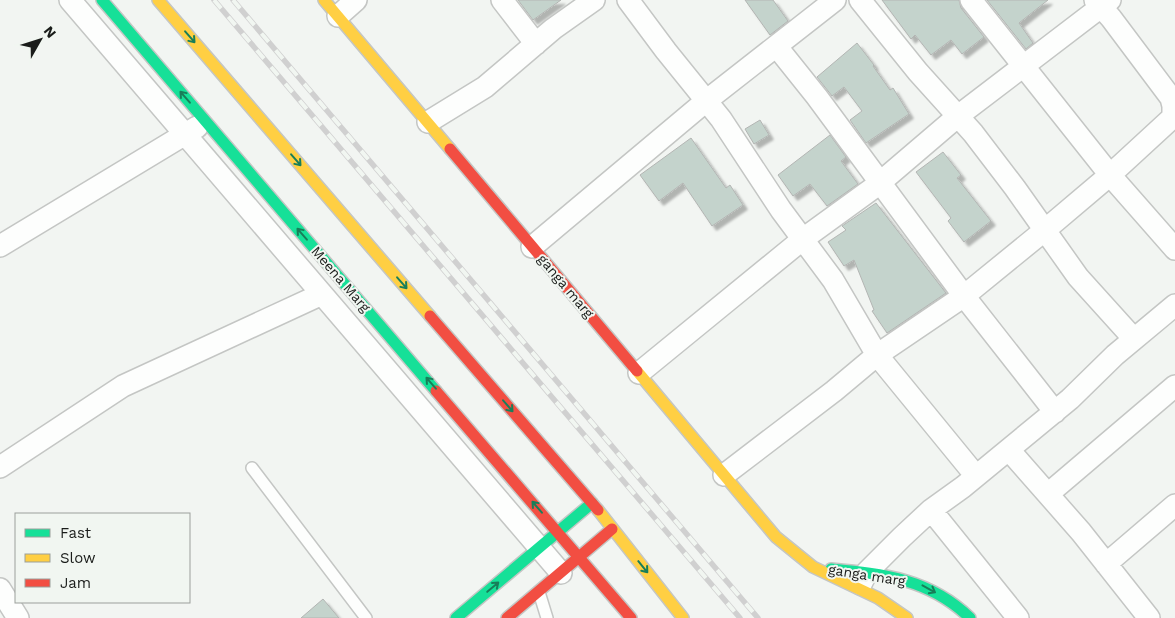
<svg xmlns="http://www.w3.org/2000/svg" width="1175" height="618" font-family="'Work Sans',sans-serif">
<defs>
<filter id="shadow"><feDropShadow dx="4.5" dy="4.5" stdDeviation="1" flood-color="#0004"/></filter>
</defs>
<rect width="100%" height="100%" fill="#f2f5f2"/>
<path fill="#c4d3cc" stroke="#b3b5b3" filter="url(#shadow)" d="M518,0H561L533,20Z
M745,0H773L788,21L770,35Z
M882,0H959L961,8L984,37L962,54L951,40L931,55L915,35L911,39Z
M987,0H1048L1019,23L1033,43L1026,49Z
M857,43L874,65L873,66L890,90L893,88L909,114L866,143L850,120L862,111L844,87L832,96L817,77Z
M760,120L769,135L754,144L745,129Z
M830,135L846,157L841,161L858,184L827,206L810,184L793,196L778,175Z
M691,138L726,188L730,185L743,205L712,226L683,183L659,201L640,175Z
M943,152L961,175L957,178L991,221L964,242L948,221L951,218L916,172Z
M876,203L946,293L887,333L872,311L874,310L854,260L844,266L828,242L846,230L842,226Z
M323,599L339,618H301Z"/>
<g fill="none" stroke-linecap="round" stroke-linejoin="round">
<g stroke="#c4c6c4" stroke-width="14">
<path id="lane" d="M252,468L366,618
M539,592L547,618"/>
</g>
<g stroke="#c4c6c4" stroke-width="24">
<path id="street" d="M70,0L561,573
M502,0L536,44
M628,0L666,51L721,119L781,210L833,280L877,355L976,476
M860,0L918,72L973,133L1015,188L1078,277L1134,339
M971,0L1110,175L1175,249
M338,16L356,0
M777,47L817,97L964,296L1055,412
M428,122L485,87L553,29L594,0
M0,246L197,127
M532,247L706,101L835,0
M639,373L803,239L876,186L958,116L1110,0
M1009,450L1081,532L1149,618
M0,467L123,386L322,294
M724,475L834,391L877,355L964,296L1045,230L1110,175L1173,117V106L1171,98L1111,18L1095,0
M1048,494L1175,386
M931,510L1018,618
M1106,564L1175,505
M861,584L867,572L902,537L931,510L963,487L1070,399L1115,355L1175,305
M0,589L18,618"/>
</g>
<g stroke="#c4c6c4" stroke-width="14">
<path id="fast" d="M102,0L436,391
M831,569C884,574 930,579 970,618
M456,618L592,503"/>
</g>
<g stroke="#c4c6c4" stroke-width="14">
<path id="slow" d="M158,0L430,316
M324,0L450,149
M637,371L776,537L813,567L878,598L907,618
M598,510L683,618"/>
</g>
<g stroke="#c4c6c4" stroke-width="14">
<path id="jam" d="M450,149L637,371
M430,316L598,510
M436,391L631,618
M507,618L612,529"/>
</g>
<use href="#lane" stroke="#fdfefd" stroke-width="11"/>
<use href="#street" stroke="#fdfefd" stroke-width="21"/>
<use href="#fast" stroke="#16e098" stroke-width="11"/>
<use href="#slow" stroke="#ffcf43" stroke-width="11"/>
<use href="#jam" stroke="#f24e42" stroke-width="11"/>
<g stroke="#d0d0d0" stroke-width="5.5">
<path id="rail" d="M214,0L740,618
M233,0L758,618"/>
</g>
<use href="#rail" stroke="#f1f6f1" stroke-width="4" stroke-dasharray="11" stroke-linecap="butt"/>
</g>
<defs><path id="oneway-shaft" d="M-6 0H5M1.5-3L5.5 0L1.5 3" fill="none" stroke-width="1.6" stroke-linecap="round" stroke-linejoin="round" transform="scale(1.25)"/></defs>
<g stroke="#187e59">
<use href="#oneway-shaft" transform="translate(190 37) rotate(49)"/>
<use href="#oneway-shaft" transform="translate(185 97) rotate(-131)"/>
<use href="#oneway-shaft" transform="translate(296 160) rotate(49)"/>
<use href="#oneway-shaft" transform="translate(302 234) rotate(-131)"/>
<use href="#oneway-shaft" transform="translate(402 283) rotate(49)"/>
<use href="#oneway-shaft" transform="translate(431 383) rotate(-131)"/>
<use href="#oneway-shaft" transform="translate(508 406) rotate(49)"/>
<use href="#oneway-shaft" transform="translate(537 507) rotate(-131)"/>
<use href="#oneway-shaft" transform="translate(643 567) rotate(51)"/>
<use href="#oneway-shaft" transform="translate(493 587) rotate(-40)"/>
<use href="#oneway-shaft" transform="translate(929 589) rotate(29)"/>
</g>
<g text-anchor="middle" stroke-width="4" stroke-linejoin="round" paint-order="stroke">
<g font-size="14" fill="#1a1c1a" stroke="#f1f6f1">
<text transform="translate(341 279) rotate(49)" y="5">Meena Marg</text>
<text transform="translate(566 286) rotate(50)" y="5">ganga marg</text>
<text transform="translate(867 575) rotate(9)" y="5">ganga marg</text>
</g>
</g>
<rect x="15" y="513" width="175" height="90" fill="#f1f6f1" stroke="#9b9f9b"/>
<rect x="25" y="529" width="25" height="8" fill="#16e098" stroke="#9b9f9b"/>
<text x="60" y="538" font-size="15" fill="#1a1c1a">Fast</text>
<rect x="25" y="554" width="25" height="8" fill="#ffcf43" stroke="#9b9f9b"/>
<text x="60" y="563" font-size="15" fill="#1a1c1a">Slow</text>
<rect x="25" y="579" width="25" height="8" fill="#f24e42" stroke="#9b9f9b"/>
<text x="60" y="588" font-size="15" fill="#1a1c1a">Jam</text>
<g transform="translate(40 40) rotate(51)" stroke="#f1f6f1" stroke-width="4" paint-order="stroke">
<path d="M0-4L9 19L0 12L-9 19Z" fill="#1a1c1a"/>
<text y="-8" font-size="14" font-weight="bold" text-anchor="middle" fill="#1a1c1a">N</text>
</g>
</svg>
